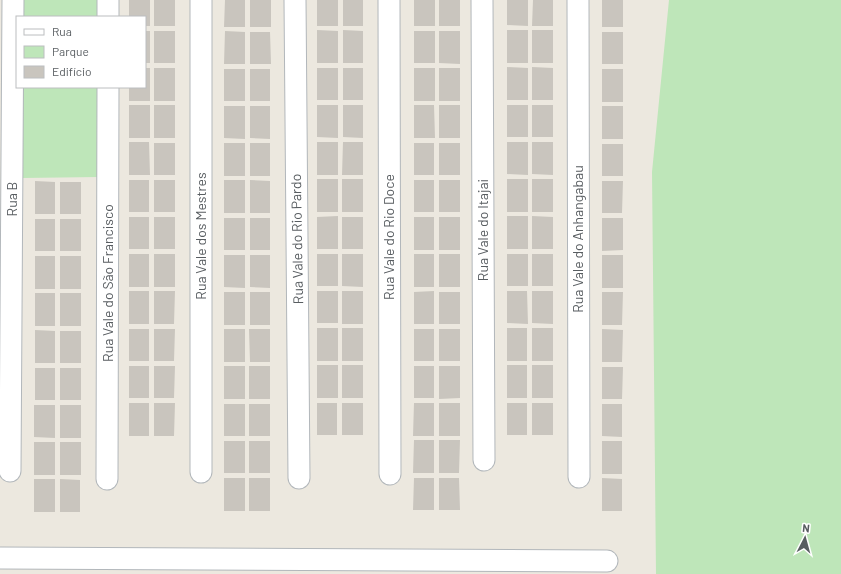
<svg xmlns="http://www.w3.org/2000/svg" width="841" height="574" font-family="Barlow,sans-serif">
<rect width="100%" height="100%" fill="#ece8df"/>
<path fill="#bee6b9" d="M22,0H99V17H22Z
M669,0H841V574H656L652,172Z
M22,87H99V177L22,178Z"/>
<path fill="#c9c5be" d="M129,0H150V26H145V17H129Z
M154,0H175V26H154Z
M225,0H245V27H224Z
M250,0H271V27H250Z
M317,0H338V26H317Z
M343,0H363V26H343Z
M414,0H435V26H414Z
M439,0H460V26H439Z
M507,0H528V26L507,25Z
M533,0H553V26H532Z
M602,0H623V27H602Z
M317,30L338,31V63H317Z
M343,30L363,31V63H343Z
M507,30H528V63H507Z
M532,30H553V63H532Z
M145,31H150V63H145Z
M154,31H175V63H154Z
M225,31L245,32V64H224Z
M414,31H435V63H414Z
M439,31H460V64L439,63Z
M250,32H270L271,64H250Z
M602,32H623V64H602Z
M507,67L528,68V100H507Z
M532,67L553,68V100H532Z
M145,68H150V101H129V87H145Z
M154,68H175V101H154Z
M317,68H338V100H317Z
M343,68H363V100H343Z
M414,68H435V101H414Z
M439,68H460V101H439Z
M224,69H245V101H224Z
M250,69H270V101H250Z
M602,69H623V102H602Z
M129,105H150V138H129Z
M154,105H175V138H154Z
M317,105H338V138L317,137Z
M343,105H363V138L343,137Z
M414,105H434L435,138H414Z
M439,105H460V138H439Z
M507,105H528V137H507Z
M532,105H553V137H532Z
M224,106H245V139L224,138Z
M250,106H270V139L250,138Z
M602,106H623V139H602Z
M129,142H149L150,175H129Z
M317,142H338V175H317Z
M343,142H363V175H342Z
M507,142H528V175L507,174Z
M532,142H553V175L532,174Z
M154,143H175V175H154Z
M224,143H245V176H224Z
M250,143H270V176H250Z
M414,143H434V175H414Z
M439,143H460V175H439Z
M602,144H623V176H602Z
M317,179H338V212H317Z
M342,179H363V212H342Z
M507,179H528V212H507Z
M532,179H553V212H532Z
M129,180H149V212H129Z
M154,180H175V212H154Z
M224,180H245V213H224Z
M250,180L270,181V213H250Z
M414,180H434V212H414Z
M439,180H460V212H439Z
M35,181L55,182V214H35Z
M602,181H623L622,213H602Z
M60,182H81V214H60Z
M338,216V249H317V217Z
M507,216H528V249H507Z
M532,216L553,217V249H532Z
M129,217H149V249H129Z
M154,217H175V249H154Z
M342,217H363V249H342Z
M414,217H434V250H414Z
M439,217H460V250H439Z
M224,218H245V250H224Z
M250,218H270V250H250Z
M602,218H623V250L602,251Z
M35,219H55V251H35Z
M60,219H81V251H60Z
M129,254H149V287H129Z
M154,254H175V287H154Z
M317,254H338V286H317Z
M342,254H363V287L342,286Z
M414,254H434V287H414Z
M439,254H460V287H439Z
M507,254H528V286H507Z
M532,254H553V286H532Z
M224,255H245V288L224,287Z
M250,255H270V288L250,287Z
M602,255H623V288H602Z
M35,256H55V289H35Z
M60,256H81V289H60Z
M129,291H149V324H129Z
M154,291H175L174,324H154Z
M317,291H338V323H317Z
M342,291H363V324H342Z
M434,291V324H414V292Z
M507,291H527L528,324L507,323Z
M532,291H553V324L532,323Z
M224,292H245V325H224Z
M250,292H270V325H250Z
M439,292H460V324H439Z
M602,292H623L622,325H602Z
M35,293H55V326H35Z
M60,293H81V326H60Z
M317,328H338V361H317Z
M342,328H363V361H342Z
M507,328H527V361H507Z
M532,328H553V361H532Z
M129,329H149V361H129Z
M154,329H175L174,361H154Z
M224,329H245V362H224Z
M249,329H270V362H250Z
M414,329H434V361H414Z
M439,329H460V361H439Z
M602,329L623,330L622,362H602Z
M35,330L55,331V363H35Z
M60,331H81V363H60Z
M317,365H338V398H317Z
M342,365H363V398H342Z
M507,365H527V398H507Z
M532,365H553V398H532Z
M129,366H149V398H129Z
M154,366H175L174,398H154Z
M224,366H245V399H224Z
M249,366H270V399H249Z
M414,366H434V398H414Z
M439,366H460V398L439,399Z
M602,367H623L622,399H602Z
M35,368H55V400H35Z
M60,368H81V400H60Z
M129,403H149V436H129Z
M154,403H175L174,436H154Z
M317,403H337V435H317Z
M342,403H363V435H342Z
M414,403H434V436H413Z
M439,403H460V436H439Z
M507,403H527V435H507Z
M532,403H553V435H532Z
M224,404H245V436H224Z
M249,404H270V436H249Z
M602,404H622V437L602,436Z
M34,405H55V438L34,437Z
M60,405H81V438H60Z
M414,440H434V473H413Z
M439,440H460L459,473H439Z
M224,441H245V473H224Z
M249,441H270V473H249Z
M602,441H622V474H602Z
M34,442H55V475H34Z
M60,442H81V475H60Z
M224,478H245V511H224Z
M249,478H270V511H249Z
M414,478H434V510H413Z
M439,478H459L460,510H439Z
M602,478L622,479V511H602Z
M34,479H55V512H34Z
M60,479L80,480V512H60Z"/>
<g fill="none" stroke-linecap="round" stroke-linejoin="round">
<g stroke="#b2b7bb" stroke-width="23">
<path id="minor" d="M295,0L299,478
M389,0L390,474
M482,0L484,460
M578,0L579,477
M108,17V0
M10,471L13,0
M201,472V0
M107,479L108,87
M0,558L607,561"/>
</g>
<use href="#minor" stroke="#fff" stroke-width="21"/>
</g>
<g text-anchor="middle" stroke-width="3" stroke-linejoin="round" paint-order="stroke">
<g font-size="14" fill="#585d61" stroke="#fff">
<text transform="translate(12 199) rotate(-90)" y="5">Rua B</text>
<text transform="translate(483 230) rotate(-90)" y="5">Rua Vale do Itajai</text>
<text transform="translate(201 236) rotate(-90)" y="5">Rua Vale dos Mestres</text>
<text transform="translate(389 237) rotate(-90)" y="5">Rua Vale do Rio Doce</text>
<text transform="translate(297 239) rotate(-91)" y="5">Rua Vale do Rio Pardo</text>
<text transform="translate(578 239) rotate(-90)" y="5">Rua Vale do Anhangabau</text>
<text transform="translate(108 283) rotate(-90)" y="5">Rua Vale do São Francisco</text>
</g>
</g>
<rect x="16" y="16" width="130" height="72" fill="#ffffff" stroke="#bcbec0"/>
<rect x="24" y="29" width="20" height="6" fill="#ffffff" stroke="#bcbec0"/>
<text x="52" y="36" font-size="12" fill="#585d61">Rua</text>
<rect x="24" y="46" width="20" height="12" fill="#bee6b9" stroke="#bcbec0"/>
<text x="52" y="56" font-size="12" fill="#585d61">Parque</text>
<rect x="24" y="66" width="20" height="12" fill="#c9c5be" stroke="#bcbec0"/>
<text x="52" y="76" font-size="12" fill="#585d61">Edifício</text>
<g transform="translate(805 538) rotate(6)" stroke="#ffffff" stroke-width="3" paint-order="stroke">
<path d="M0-3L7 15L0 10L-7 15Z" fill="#585d61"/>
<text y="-6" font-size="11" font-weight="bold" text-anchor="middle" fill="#585d61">N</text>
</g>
</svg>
